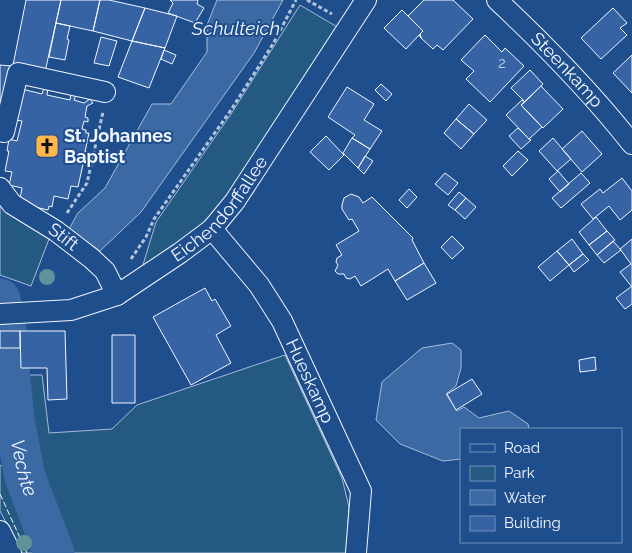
<svg xmlns="http://www.w3.org/2000/svg" width="632" height="553" font-family="Raleway,sans-serif">
<rect width="100%" height="100%" fill="#1f4e8c"/>
<path fill="#245a82" stroke="#a8bbd7" d="M300,5L339,28L269,139L207,224L142,268L156,222L231,114Z
M0,200L51,234L31,286L0,275Z
M285,355L342,478L349,507L346,553H68L33,455L28,375H42L49,433L112,429L137,405Z
M8,463L42,553H22L0,511V466Z"/>
<path fill="#3b69a3" stroke="#a8bbd7" d="M217,0H283L254,53L141,212L100,251L69,229L78,213L105,188L152,104H171L207,52V25Z
M452,343L461,350V368L456,386L446,394L457,411L464,407L479,418L509,411L528,424L529,429H461V459L443,461L400,444L376,420L382,382L422,348Z"/>
<g fill="none" stroke-linecap="round" stroke-linejoin="round">
<g stroke="#3b69a3" stroke-width="41">
<path d="M0,299L6,330"/>
<path id="s1" d="M7,348L14,420L25,477L54,553"/>
</g>
</g>
<path fill="#3563a3" stroke="#f2f6ff" d="M26,0H61L45,72L13,65Z
M61,0H100L93,31L56,23Z
M100,0H109L145,8L132,41L93,31Z
M170,0H198L197,4L204,8L195,23L168,13L173,3Z
M424,0H453L473,19L443,50L437,45L433,49L421,38L420,34L423,31L408,16Z
M145,8L177,16L165,48L132,41Z
M613,8L627,23L620,28L627,35L601,59L581,38Z
M402,10L423,31L420,34L421,38L419,35L406,49L384,28Z
M56,23L70,26L67,39L69,40L65,60L49,57Z
M485,35L502,52L505,48L524,66L490,102L466,79L474,71L461,60Z
M101,37L117,41L109,66L94,63Z
M132,41L165,48L149,88L118,77Z
M164,50L176,55L172,64L161,59Z
M632,55V93L613,73Z
M0,65L11,66L0,118Z
M530,70L543,84L525,102L511,88Z
M381,84L392,94L386,101L375,90Z
M541,86L563,109L543,128L521,105Z
M44,87L48,88L47,95L70,100L71,94L76,95L74,100L84,103L90,99L93,103L87,106L85,117L88,118V122L84,121L82,129L86,130V133H89L85,152H88L87,156L85,155L78,187L71,186L68,199L54,196L52,207L49,206L48,210L22,204L20,199L22,188L9,185L12,172L5,171L9,151H7L9,139L17,141L22,121L15,120L22,89L42,94Z
M347,87L374,104L364,120L382,131L370,149L352,138L355,135L328,117Z
M522,100L525,102L521,105L542,127L529,139L506,115Z
M469,104L487,120L474,134L456,119Z
M456,119L474,134L461,149L444,133Z
M518,128L529,139L531,140L521,149L509,136Z
M582,131L602,154L582,172L562,149Z
M326,136L344,155L329,170L310,152Z
M352,138L370,149L358,168L343,153Z
M553,138L571,159L557,171L539,151Z
M518,151L528,160L512,176L503,166Z
M365,156L373,161L364,174L358,168Z
M558,171L569,184L560,192L549,179Z
M445,173L458,183L448,195L435,184Z
M581,173L590,183L561,208L552,198Z
M622,178L632,191V210L620,220L609,206L593,219L581,204L600,189L603,193Z
M409,189L417,197L407,208L399,200Z
M459,192L466,198L455,210L448,205Z
M351,194L359,197L363,203L372,197L413,238L412,240L424,263L395,281L388,269L361,286L355,276L350,279L346,278L344,274H338L335,271L338,265L336,262L337,258L342,255L336,245L359,231L352,219L349,220L342,209V205L344,198Z
M466,198L476,207L465,219L455,210Z
M596,217L607,231L589,245L579,232Z
M607,231L615,240L597,255L589,245Z
M452,236L464,248L452,259L441,247Z
M572,239L583,254L569,265L557,251Z
M632,239V287L620,272L631,264L620,249Z
M613,241L621,250L604,263L597,255Z
M557,251L569,265L550,281L538,267Z
M583,254L589,260L574,272L569,265Z
M424,263L436,283L407,300L395,281Z
M632,286V304L625,309L616,298Z
M205,288L212,301L215,299L231,326L216,335L231,363L191,385L153,317Z
M0,331H20V348H0Z
M20,331H65L67,399L48,400L47,368H21Z
M112,335H135V403H112Z
M595,357L596,370L580,372L579,360Z
M472,379L482,394L456,410L447,394Z"/>
<g fill="none" stroke-linecap="round" stroke-linejoin="round">
<g stroke="#f2f6ff" stroke-width="22">
<g id="minor">
<path id="s2" d="M497,0C545,45 591,92 632,144"/>
<path d="M4,132L18,73L105,92"/>
<path id="s3" d="M0,188L12,204L56,231L91,258L105,271L117,295"/>
<path id="s4" d="M212,229L259,285L282,321L361,491L356,553"/>
<path id="s5" d="M0,314L71,310L117,295L180,253L212,229L235,201L366,0"/>
<path d="M0,531L11,553"/>
</g>
</g>
<path stroke="#b3c4dc" stroke-width="3" stroke-dasharray="4 2.5" stroke-linecap="butt" d="M307,0L332,14
M67,213L87,183L103,112
M131,259L146,237L154,219L231,110L273,44L296,0"/>
<use href="#minor" stroke="#1f4e8c" stroke-width="20"/>
<path stroke="#f2f6ff" stroke-width="1" stroke-dasharray="6 2.5" stroke-linecap="butt" d="M0,494L27,553"/>
</g>
<g fill="#61919a">
<circle cx="47" cy="277" r="8"/>
<circle cx="24" cy="543" r="8"/>
</g>
<defs>
<g id="church-square" transform="scale(1.25)"><rect x="-9" y="-9" width="18" height="18" rx="4" fill="#ffb74d" stroke="#1f4e8c"/><path d="M-1.2-6h2.4v3.5h3.3v2.4h-3.3V6h-2.4V-.1h-3.3v-2.4h3.3Z" fill="#111"/></g>
</defs>
<g fill-rule="evenodd">
<use href="#church-square" x="47" y="146"/>
</g>
<g text-anchor="middle" stroke-width="4" stroke-linejoin="round" paint-order="stroke">
<g font-size="15" fill="#c3d1e8">
<text x="502" y="68">2</text>
</g>
<g font-size="18" fill="#f2f6ff" stroke="#1f4e8c">
<text dy="6" stroke="none"><textPath href="#s2" startOffset="99">Steenkamp</textPath></text>
<text dy="6" stroke="none"><textPath href="#s5" startOffset="255">Eichendorffallee</textPath></text>
<text dy="6" stroke="none"><textPath href="#s3" startOffset="81">Stift</textPath></text>
<text dy="6" stroke="none"><textPath href="#s4" startOffset="182">Hueskamp</textPath></text>
</g>
<g font-size="18" font-weight="bold" fill="#f2f6ff" stroke="#1f4e8c" text-anchor="start">
<text x="64" y="142">St. Johannes<tspan x="64" dy="21">Baptist</tspan></text>
</g>
<g font-size="19" font-style="italic" fill="#f2f6ff" stroke="#1f4e8c">
<text x="236" y="35">Schulteich</text>
<text dy="7" stroke="none"><textPath href="#s1" startOffset="121">Vechte</textPath></text>
</g>
</g>
<rect x="460" y="428" width="162" height="115" fill="#1f4e8c" stroke="#7391ba"/>
<rect x="470" y="444" width="25" height="8" fill="#1f4e8c" stroke="#7391ba"/>
<text x="504" y="453" font-size="15" fill="#f2f6ff">Road</text>
<rect x="470" y="466" width="25" height="15" fill="#245a82" stroke="#7391ba"/>
<text x="504" y="478" font-size="15" fill="#f2f6ff">Park</text>
<rect x="470" y="490" width="25" height="15" fill="#3b69a3" stroke="#7391ba"/>
<text x="504" y="503" font-size="15" fill="#f2f6ff">Water</text>
<rect x="470" y="516" width="25" height="15" fill="#3563a3" stroke="#7391ba"/>
<text x="504" y="528" font-size="15" fill="#f2f6ff">Building</text>
</svg>
